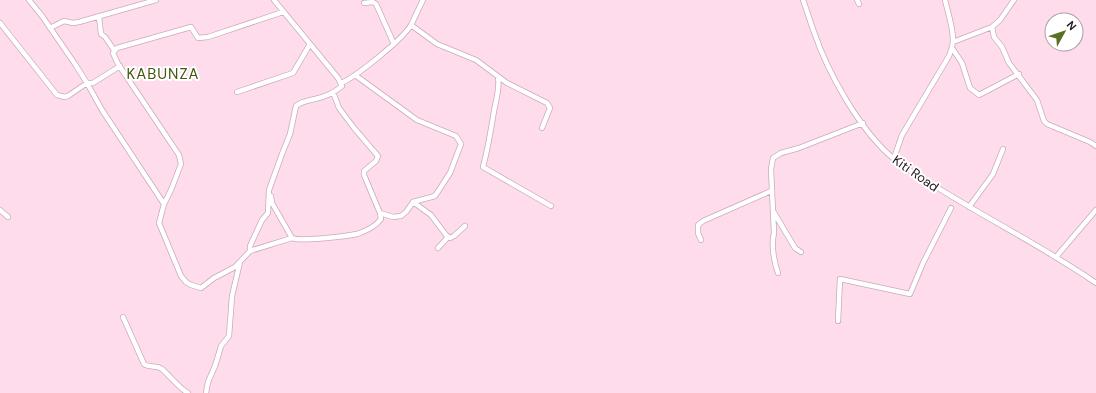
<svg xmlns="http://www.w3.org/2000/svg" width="1096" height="393" font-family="'DM Sans',sans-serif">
<rect width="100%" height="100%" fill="#fedcec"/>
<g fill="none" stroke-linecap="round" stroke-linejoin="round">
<g stroke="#caaaba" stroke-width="6">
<path id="minor" d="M29,0L42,16L75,64L87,83L102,110L164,204
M274,0L338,78L342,86C335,92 324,97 315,99C308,101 302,101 296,106L290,134L282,154L269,190L268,213L262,220L250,246V251L235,267L214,278L201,288L191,285L186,282L181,276L159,223L164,204L171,190L181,164L179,155L118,64L113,53L117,48L191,27L198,38L208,37L283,12
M803,0C807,11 810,21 814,32C828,73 860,131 894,159C909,171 926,181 943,191C993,222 1047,249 1096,283
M857,0L859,4
M364,3L373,2L376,4L394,44
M99,17L101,34L105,37L114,50
M0,23L57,95L65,97L68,96L87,83H93L120,66
M411,25L437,44L476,60L507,83L547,103L550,108L542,128
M992,27L994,37L1002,47L1009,63L1037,100L1044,121L1047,124L1090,142L1096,146
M50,28L64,21L73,23L79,22L156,0
M953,42L992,27L1000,20L1014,0
M952,48L962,63L970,88L979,95L1019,74
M355,75L417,120L456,136L461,144L450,173L435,196L413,202L406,212L401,216L393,217L380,213
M498,77C500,89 496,99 494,111C491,130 488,148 483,167L551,206
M341,83C356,77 403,39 411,25C415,17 419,8 423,0
M237,92L293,73L310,44
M894,158L902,135L949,56C951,51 953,46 953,40C953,27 948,13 945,0
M271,196L272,203L292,238
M413,202L431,215L446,235L450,238L454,236L465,226
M969,207L993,174L1003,149
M0,210L8,217
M773,211L795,248L801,252
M701,240L698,233V225L703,221L771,191
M438,248L448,237
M250,251L292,238C300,242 347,236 357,234C366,231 376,226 381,219L380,213L364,175V171L376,161L378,156L354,128L339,108L333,92
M1056,257L1096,210
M778,273C774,262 771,245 774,233L771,169L773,158L781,153L799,148L863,123
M123,317L144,364C149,368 157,365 162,369C170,376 179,388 188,393
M838,321L840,279L910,294L923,263L951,208
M206,393L208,382L215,366L219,353L221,346L229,336L232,296L240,262"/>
</g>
<use href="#minor" stroke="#fff" stroke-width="4.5"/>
</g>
<g text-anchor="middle" stroke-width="4" stroke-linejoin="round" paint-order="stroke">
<g font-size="13" fill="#23171d" stroke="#fff">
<text transform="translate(916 173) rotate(35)" y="5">Kiti Road</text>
</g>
<g font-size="15" letter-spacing="1" fill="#42580e" stroke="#fff">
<text x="163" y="79">KABUNZA</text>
</g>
</g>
<g transform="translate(1064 32) rotate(50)"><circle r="19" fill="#ffffff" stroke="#a7a2a5"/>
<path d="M0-3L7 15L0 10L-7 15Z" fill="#587124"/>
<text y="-6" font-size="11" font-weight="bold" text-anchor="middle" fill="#23171d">N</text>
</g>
</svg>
